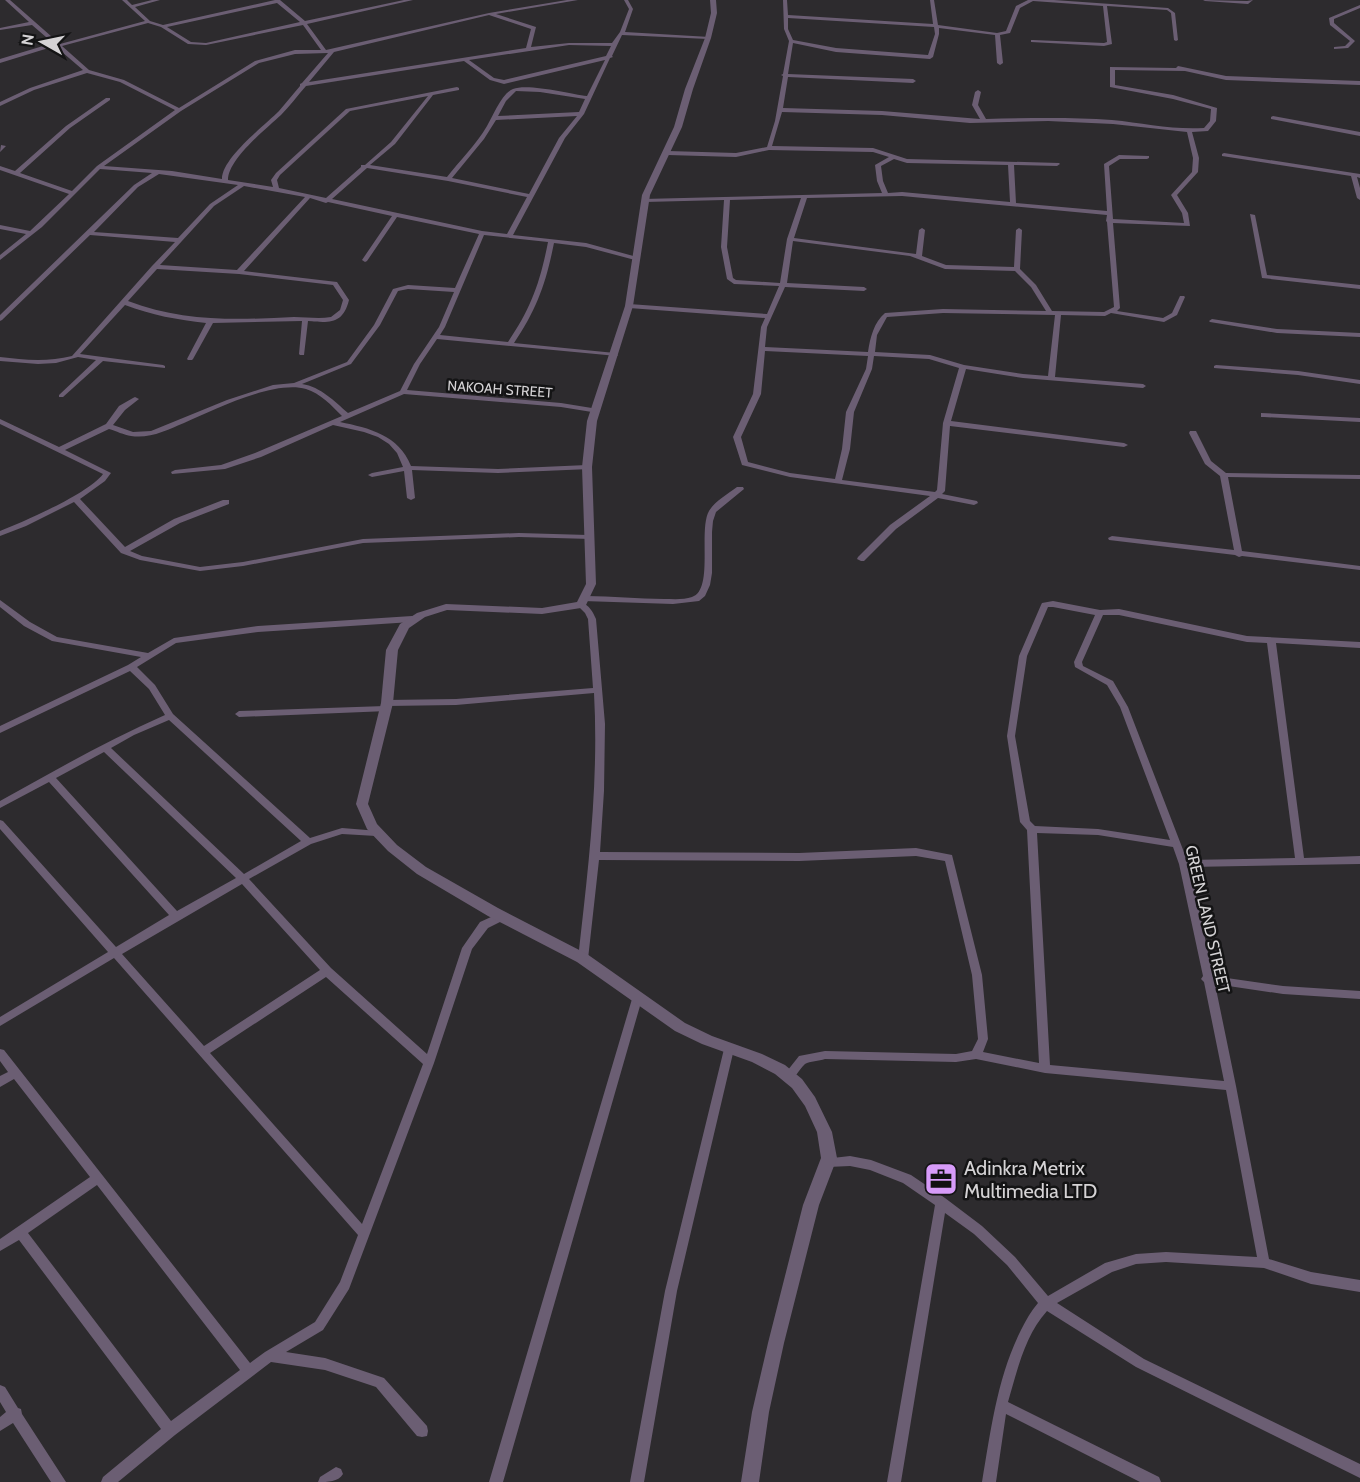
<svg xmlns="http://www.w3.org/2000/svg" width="1360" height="1482" font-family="Cabin,sans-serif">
<rect width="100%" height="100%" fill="#2d2b2e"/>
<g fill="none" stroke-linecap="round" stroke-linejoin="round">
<path fill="#6b5e73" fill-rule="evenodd" d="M5,0H10L60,44L145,21L122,0H127L132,5L152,0H160L135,7L150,21L163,25L275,0H280L305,21L404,0H413L307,24L326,50L489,13L567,0H578L496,14L536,27L531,47L569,43H612L620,32L629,9L624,0H628L633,9L625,32L710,37V38L708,39L622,35L612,56L613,57L610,58L584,114L565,138L513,235L586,243L637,257V259L635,260L586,247L554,243C546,283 537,309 514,343L615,353L618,355L617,356L437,339L420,364L407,390L561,403L598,409V413L561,407L404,394L340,422C369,428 399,435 411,466L498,469L587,465L591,467L590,469L498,473L412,470L415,498L411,500L407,498L404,471L372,477L368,475L372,473L403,467L397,453L389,444L378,437L364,432L333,425L261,457L225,469L172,474L171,472L175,470L221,465L255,453L342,416C332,406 320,393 306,389C273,380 214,410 184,423C167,430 150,439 131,436C124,435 116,431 109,429L65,450L111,473L105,481L80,499L125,547L174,519L223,500H229V504L180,523L130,551L142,556L200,567L243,562L363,539L519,533L588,535L592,537L591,539L519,537L363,543L243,566L200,571L140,560L121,553L74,502L26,526L0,536V531C25,521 88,494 103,474L0,424V419L59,447L106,424L119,406L133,398L135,397L139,399L125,410L113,425L133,432L151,431L227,400L273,385L294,383L347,362L374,325L393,289L408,285L455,288L479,234L397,217L367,261L365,262L362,260L392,216L328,202L326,203L310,198L244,271L337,282L349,300C343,324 330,323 308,321L304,355H300L299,354L302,321L213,323L193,359L192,360H188L187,359L206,323C178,320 151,315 125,305L80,354L163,365L165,366V368L103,361L63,397H59V395L96,360L78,357L56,363L38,364L0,361V357C24,360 48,362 72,356L152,266L175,242L90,235L2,320L0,321V315L134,185L152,173L100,169L42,227L0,260V255L26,234L0,229V225L30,231L69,194L0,170V166L15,171L66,126L106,98H110V100L70,128L20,173L72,191L97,166L175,110L120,82L87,73L34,90L0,106V102L30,88L83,70L55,46L0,63V59L53,43L32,25L0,30V28L29,22ZM277,3L300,22L206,43L191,42L167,27ZM489,15L531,29L526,48L309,82L334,52ZM148,23L161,27L188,44L206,45L303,25L321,50H295L255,61L179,108L124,80L89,70L62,46ZM569,45L611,46L606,56L504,80L494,78L469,60ZM328,53L302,83L300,84V86C293,94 286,103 279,111C264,126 222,158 222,179L172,171L104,166L181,111L259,63L295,54ZM605,60L587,96C570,94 528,83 513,89C502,93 493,116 487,126C476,145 460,160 447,177L370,165L395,144L433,95L459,90V88L457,87L346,109L276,173L271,180L273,187L228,180C228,159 266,129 281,115C290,106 297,96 306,86L464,61L490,80L504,84ZM516,91L540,92L585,99L579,112L498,116L506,101ZM428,96L391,142L365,165H361V167L326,198L279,188L277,180L280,175L350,111ZM577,116L559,138L529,194L452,178L484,139L496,120ZM367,168L448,181L527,197L507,234L482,231L332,199ZM159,174L238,185L210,204L178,238L94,232L138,187ZM244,186L305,197L237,270L160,265L214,206ZM484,235L548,242C540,283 531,308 508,342L440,335L445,327ZM157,269L239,274L333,285L343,300L340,310L331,317C319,319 306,317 294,317C237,320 182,322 128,301ZM408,289L454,292L439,327L414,364L400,391L348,413C334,401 321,387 302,384L351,364L380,325L398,291Z
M783,0H787L788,15L933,24L930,0H934L938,25L997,33L1006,31L1016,6L1028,0H1054L1168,8L1175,13L1178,40L1176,41L1174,40L1171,13L1167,10L1107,6L1112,44L1104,46L1031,42V40H1033L1104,43L1107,42L1103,6L1033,1L1020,8L1010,33L1000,35L1003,63L1000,65L997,63L995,35L939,28V34L933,57L930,59L836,52L793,43L788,74L913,79L916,81L913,83L788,77L783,108L882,111L980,119L972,105L975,92L978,90L981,92L978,105L986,119C1028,118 1070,117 1112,120C1143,123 1173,130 1204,128L1210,121L1211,109L1173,99L1110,87V67L1176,68L1178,66L1226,76L1360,81V85L1226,80L1185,71L1115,70V85L1173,95L1217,108L1216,121L1208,131L1192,132L1199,158L1198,172L1177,195L1188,213L1190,226L1113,223L1120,308L1117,311L1163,318L1172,313L1180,296H1184L1185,297L1177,315L1164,322L1111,313L1105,316L1061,315L1055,377L1143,384L1146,386L1143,388L1023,378L966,369L951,421L1124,443L1128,445L1124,447L950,426L945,491L942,494L977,501L978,503L974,505L938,498L896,529L864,561H861L857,559L858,557L890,525L930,496L790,477L742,465L733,437L753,394L761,327L765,318L629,308L626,306L629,304L767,314L779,286L734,284L727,279L721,247L724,200L645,202L643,201V199L882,193L877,181L875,165L889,157L873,152L769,150L736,157L668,155L665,153L668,151L736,153L767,147L775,121L783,76L781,75L783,74L789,41L784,29ZM788,18L934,27L935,34L928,55L836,48L793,40L788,29ZM782,112L882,115L970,123L1048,121L1113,124L1187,132L1193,158L1192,172L1171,195L1182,213L1184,223L1113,219L1109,166L1120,159H1147L1149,158V156L1119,155L1104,164L1107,211L1016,203L1014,165L1057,166L1060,164L1059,163L907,159L873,148L772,146ZM894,159L907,163L1008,165L1010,202L902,192L888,193L883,181L881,166ZM902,196L1107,215L1106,221L1107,222L1114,307L1104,312L1052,311L1036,285L1020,269L1022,230L1019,228L1016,230L1014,267L946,265L922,256L925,230L922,228L919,230L916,254L794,238L807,198ZM801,198L787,239L780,283L736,280L733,278L727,247L730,200ZM793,241L910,256L945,269L1015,271L1031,287L1046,311L943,309L885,313C874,322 870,338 868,352L765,347L767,327L785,287L864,291L867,289L864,287L787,283ZM943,313L1055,315L1048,376L1023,374L964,365L930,355L875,352L877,335L887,317ZM765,351L868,356L866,369L846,412L842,449L835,479L790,473L748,462L741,437L761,394ZM874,356L929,359L959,368L943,423L937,490L935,492L842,480L850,449L854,412L872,369Z
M1203,0L1247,1L1253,0L1248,4L1205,1Z
M1360,5V8L1334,19V23L1355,41L1348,48L1334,49V47L1345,46L1350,41L1330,25L1329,18Z
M1273,116L1360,132V136L1271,119V117Z
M1,145L6,146L0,152Z
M1224,153L1360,174V178L1357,177L1360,188V200L1357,198L1351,176L1222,156V154Z
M1250,214L1255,215L1267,275L1360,285V289L1262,278Z
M1212,319L1277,329L1360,333V337L1277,333L1210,322L1209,321Z
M1216,365L1298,371L1360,380V384L1298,375L1214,368V366Z
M1261,413L1360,418V422L1264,417H1261Z
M1190,431H1196L1211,461L1226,473L1360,475V479L1228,477L1242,551L1360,566V570L1242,556L1239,557L1235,555L1109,540L1108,538L1112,536L1234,550L1220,476L1205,464L1189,433Z
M737,487H743L744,489L716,512L713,521L712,532V573L710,585L705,596L699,601L673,604L583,601L582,599L583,597L586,596C612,596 638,599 664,599C673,599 684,600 692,597C714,590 698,530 709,511C715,501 728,494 737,487Z
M0,600L30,622L57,637L148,653L174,638L258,626L412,616L416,619L412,622L258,632L176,643L137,667L155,685L173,714L310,838L342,828L379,831L381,833L379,835L376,836L342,834L311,844L249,879L331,968L427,1054L462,948L480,922L502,912L506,913L507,916L506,919L488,928L472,949L434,1063L349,1289L323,1330L286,1352L325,1358L384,1378L427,1426L428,1431L427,1436L422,1437L417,1436L376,1387L325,1370L271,1362L175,1435L118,1482H101L103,1477L161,1429L19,1240L0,1251V1239L90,1177L14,1079L0,1087V1076L8,1072L0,1061V1049L4,1050L250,1363L265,1352L315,1322L340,1282L358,1235L114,958L0,1026V1017L108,952L0,829V820L3,821L116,947L169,915L49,782L0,808V801C54,771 108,740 165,715L149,689L130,671L0,733V726L128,665L141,657L52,641L24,626L0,607ZM169,720L301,841L244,874L111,748L134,735ZM104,752L236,878L177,911L56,778ZM242,884L320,970L204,1046L122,954ZM326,977L423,1064L362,1224L210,1053ZM97,1185L240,1370L171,1421L28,1233Z
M1053,601L1100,610L1119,609L1247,636L1360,642V648L1276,643L1304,858L1360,856V864L1190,867L1213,976L1283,986L1360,991V999L1283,994L1215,984L1236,1086L1269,1259L1311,1272L1360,1280V1292L1311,1284L1264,1268L1166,1262L1136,1264L1112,1272L1057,1303L1144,1359L1360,1464V1478L1136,1367L1047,1311C1025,1335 1017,1371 1008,1402L1159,1477L1161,1482H1140L1006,1414L996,1482H982C991,1430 997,1378 1021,1330C1026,1320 1031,1311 1038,1303L1007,1265L974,1234L945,1213L901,1482H887L935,1205L903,1183L870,1170L850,1166L828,1167L824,1165L822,1162L824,1159L850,1156L871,1160L911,1175L945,1198L982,1226L1015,1257L1048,1296L1105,1263L1136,1254L1166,1252L1257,1257L1226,1090L1045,1073L976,1059L956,1062L825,1059C819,1061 810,1061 805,1064C797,1071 797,1080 785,1078L784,1075L799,1056L825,1051L956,1054L972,1051L978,1039L972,975L945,861L916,856L799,861L599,860L588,959L587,962L583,963L579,962L578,959C588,870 599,783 594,693L456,705L387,706L383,703L387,700L456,699L593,688L588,619L585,613L577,605L581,602C589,605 593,612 596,619L605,724L604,791L600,852L799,853L916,848L952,855L982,975L988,1039L983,1052L1039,1063L1027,830L1020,822L1007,736L1019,656L1041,605L1042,603ZM1048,607H1053L1095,615L1074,662L1075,667L1107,685L1120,707L1170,840L1098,829L1035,826L1030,821L1015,736L1027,656ZM1103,615H1119L1247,642L1267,643L1295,858L1187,860L1128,707L1113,681L1083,666L1082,662ZM1037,833L1098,835L1173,847L1179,864L1203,976L1201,979L1204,982L1224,1081L1050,1065Z
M385,706L389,709L388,711L239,717L235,714L239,711Z
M637,995L641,996L642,999L503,1482H489L632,999L633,996Z
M729,1045L733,1046L734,1049L677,1291L644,1482H630L665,1291L724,1049L725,1046Z
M0,1385L5,1387L18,1408L21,1409L22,1414L66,1482H51L13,1423L0,1431V1417L6,1412L0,1402Z
M336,1467L341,1469L343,1474C338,1482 328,1482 318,1482L320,1477Z"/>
<path fill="#6b5e73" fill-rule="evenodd" d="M710,0H716L717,13L711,38L693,89L682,127L650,195L633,306L597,421L592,467L596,584L586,605L581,608L542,614L447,610L425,617L409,628L398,650L393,703L368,804L377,824L397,845L426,867L498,908L587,954L685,1023L712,1036L762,1054L785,1065L802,1079L815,1097L832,1132L837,1158L819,1205L784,1343L769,1412L759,1482H741L752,1412L768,1343L803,1205L821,1158L817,1132L805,1106L792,1088L775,1074L752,1062L702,1044L675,1031L577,962L488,916L417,874L388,851L367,829L356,804L381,703L386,650L400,624L417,613L446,604L542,608L577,602L586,584L582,467L587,421L625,306L642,195L674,127L685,89L705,38L711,13Z"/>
</g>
<defs>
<g id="office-square" transform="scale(1.725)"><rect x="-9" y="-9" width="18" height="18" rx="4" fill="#d79bf9" stroke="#141415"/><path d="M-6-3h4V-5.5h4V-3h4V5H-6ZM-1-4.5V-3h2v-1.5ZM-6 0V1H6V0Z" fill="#111"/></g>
</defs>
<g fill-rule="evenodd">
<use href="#office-square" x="941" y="1179"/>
</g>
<g text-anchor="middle" stroke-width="5" stroke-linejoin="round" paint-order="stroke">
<g font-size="14" fill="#d5d3d5" stroke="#141415">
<text transform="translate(500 389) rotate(4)" y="5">NAKOAH STREET</text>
</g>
<g font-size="16" fill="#d5d3d5" stroke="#141415">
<text transform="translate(1208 919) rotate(77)" y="6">GREEN LAND STREET</text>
</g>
<g font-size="20" fill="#d5d3d5" stroke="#141415" text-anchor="start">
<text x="964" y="1175">Adinkra Metrix<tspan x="964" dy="23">Multimedia LTD</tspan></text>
</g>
</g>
<g transform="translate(42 42) rotate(279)" stroke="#141415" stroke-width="4.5" paint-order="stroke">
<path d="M0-4.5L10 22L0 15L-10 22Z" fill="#d5d3d5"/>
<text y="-9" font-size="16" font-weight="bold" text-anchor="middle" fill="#d5d3d5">N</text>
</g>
</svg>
